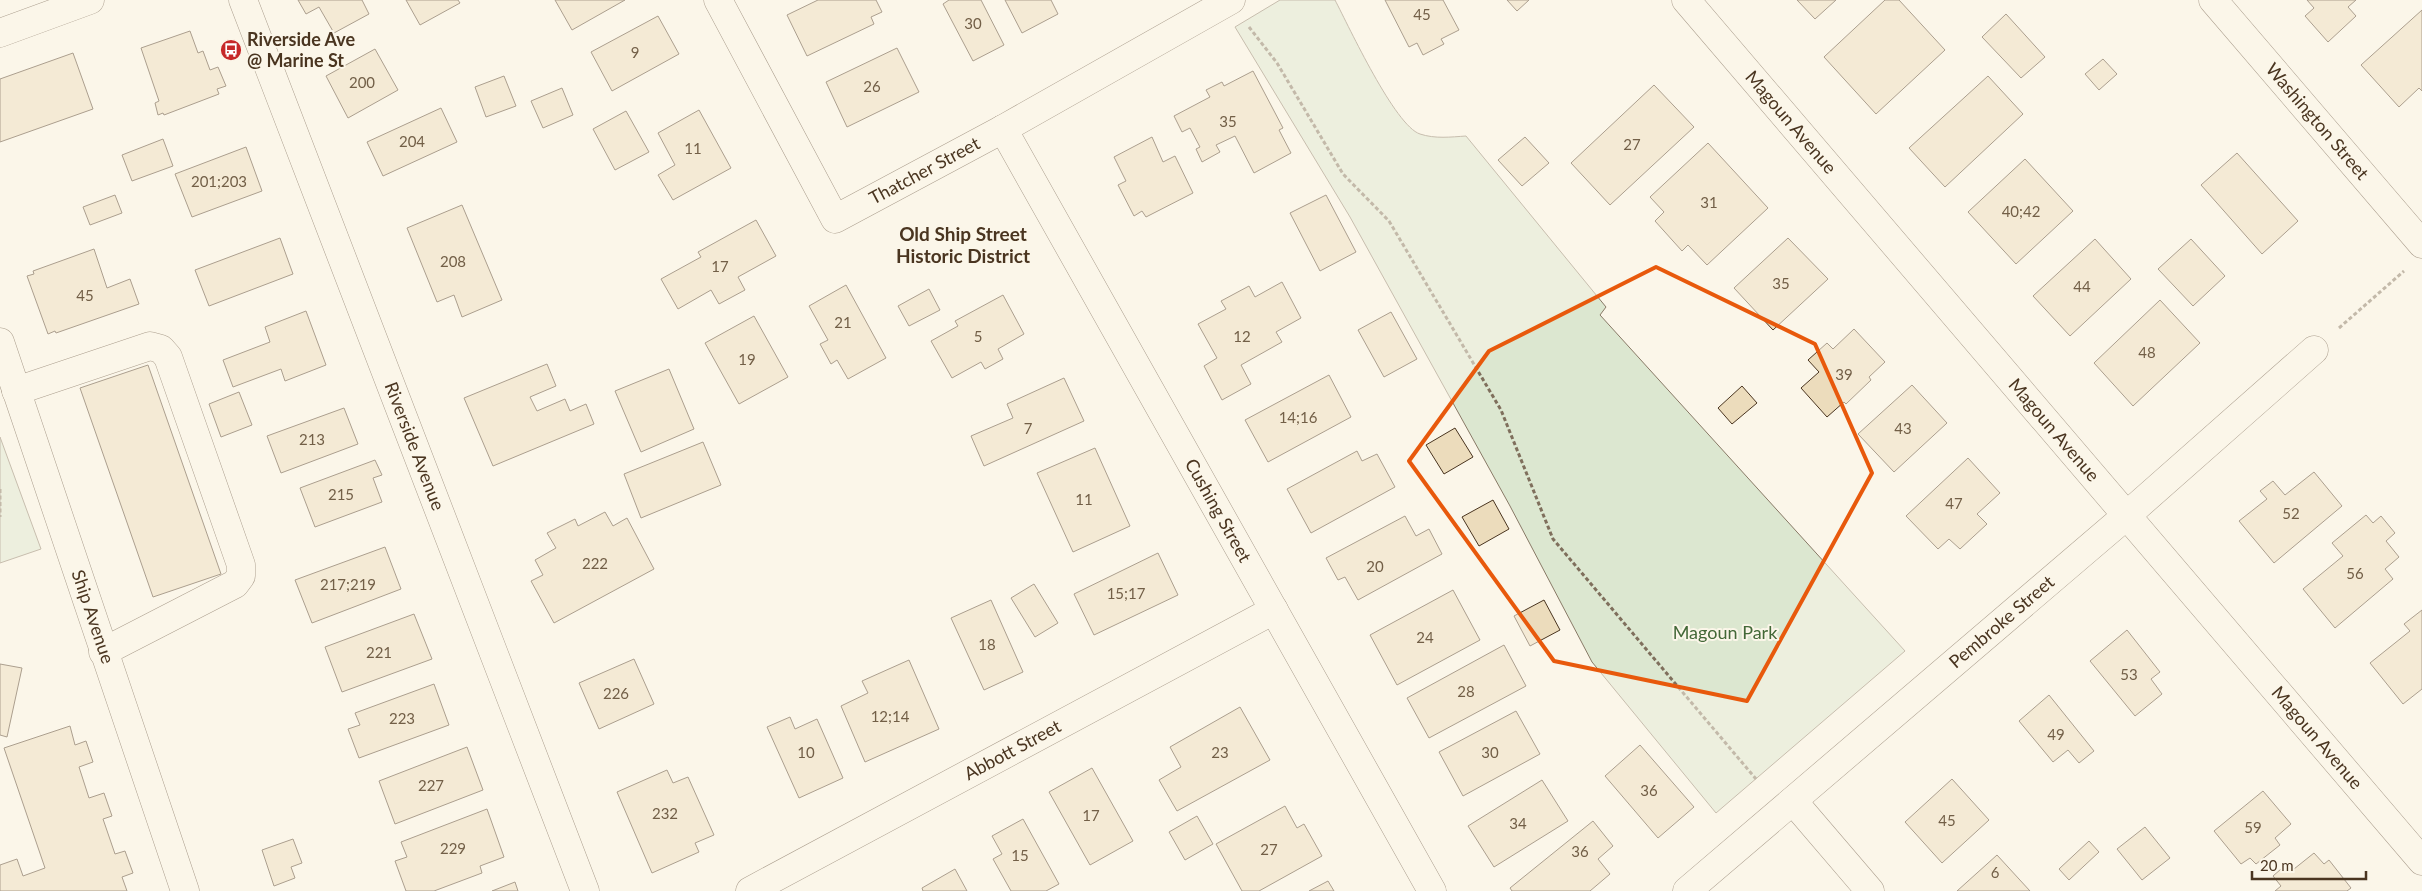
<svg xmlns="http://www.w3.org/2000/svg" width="2422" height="891" font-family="Lato,sans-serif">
<rect width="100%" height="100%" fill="#fbf6e9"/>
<path fill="#dce7d0" stroke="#887966" d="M1280,0H1335C1349,27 1395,126 1420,134C1435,139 1451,137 1466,136L1606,307L1600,315L1905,651L1716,813L1592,662L1510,506L1350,217L1235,27Z
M0,437L41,549L0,563Z"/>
<path fill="#ecdcbc" stroke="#4a3520" d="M298,0H362L369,14L334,33L319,7L306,14Z
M406,0H458L460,3L420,25Z
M555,0H625L572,30Z
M818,0H876L882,12L871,17L874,24L807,56L787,15Z
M949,0H981L1004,45L973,61L943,4Z
M1005,0H1051L1058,14L1022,33Z
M1385,0H1443L1459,30L1441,39L1444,44L1423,55L1417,43L1409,47Z
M1507,0H1529L1517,11Z
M1797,0H1836L1815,19Z
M1885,0H1899L1945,50L1876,114L1824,57Z
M2307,0H2356L2348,7L2356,16L2328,42L2305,16L2314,8Z
M2422,10V91L2419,88L2399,107L2361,65Z
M2006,14L2045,57L2021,78L1982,37Z
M658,16L679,54L612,91L591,52Z
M190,31L198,53L203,51L210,70L218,67L226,86L217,89L219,94L164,115L163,113L158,115L155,103L159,101L141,48Z
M897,48L919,92L847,127L826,82Z
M375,49L398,90L348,118L326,76Z
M73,53L93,109L0,142V79Z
M2103,59L2117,74L2099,90L2085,74Z
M1253,71L1283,128L1279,130L1291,153L1254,173L1235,136L1216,145L1220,152L1202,162L1196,149L1200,147L1190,128L1182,132L1174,116L1210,97L1206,90L1222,82L1224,86Z
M504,76L516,106L486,117L475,87Z
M1988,76L2023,114L1945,187L1909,148Z
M1654,85L1694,127L1610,205L1571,163Z
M562,88L573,115L543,128L531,101Z
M441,108L457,142L383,176L367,142Z
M699,110L731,168L673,200L658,175L675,165L658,133Z
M626,111L649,152L615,170L593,129Z
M1152,137L1163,162L1175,156L1193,193L1146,217L1142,211L1134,216L1118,185L1126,181L1114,157Z
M1525,137L1549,163L1522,186L1498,160Z
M163,139L173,166L132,181L122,155Z
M1708,143L1768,208L1707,265L1688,245L1682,251L1655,221L1664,212L1650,197Z
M246,147L262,191L192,217L175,174Z
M2237,153L2298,221L2262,254L2201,185Z
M2025,159L2073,211L2016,264L1968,212Z
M115,195L122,213L90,225L83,207Z
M1326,195L1356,252L1320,271L1290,213Z
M462,205L502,300L462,317L454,295L437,302L407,228Z
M756,220L776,256L738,277L745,290L719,304L711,290L678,309L661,279L701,257L698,252Z
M280,238L293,274L209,306L195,270Z
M1788,238L1828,279L1773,330L1734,288Z
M2095,239L2131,279L2070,336L2033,296Z
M2191,239L2225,276L2193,306L2158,269Z
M94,249L107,288L130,279L139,304L56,333L55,331L48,334L27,276L34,274L33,271Z
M1282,282L1301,318L1276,332L1282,342L1241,365L1251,384L1222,400L1204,366L1217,358L1198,324L1226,309L1221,301L1249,286L1255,297Z
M846,285L886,358L848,379L837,360L831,364L820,344L828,340L809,306Z
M929,289L940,310L909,326L898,306Z
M1003,295L1024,334L998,349L1003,359L985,369L981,362L952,378L931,341L958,326L955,321Z
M2160,300L2200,343L2133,406L2094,363Z
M306,311L326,365L285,381L281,369L233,387L223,360L270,342L265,327Z
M1391,312L1417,359L1384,377L1358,330Z
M754,316L788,377L739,404L705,343Z
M1854,329L1885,362L1869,377L1871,380L1846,404L1844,402L1827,417L1801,388L1819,372L1808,360L1827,343L1833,349Z
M547,364L556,386L530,397L537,411L565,399L570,411L586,404L594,424L493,466L464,398Z
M148,365L221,574L153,597L80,388Z
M669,369L694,429L641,452L615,391Z
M1329,375L1351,417L1268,462L1245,420Z
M1064,378L1084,421L984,466L971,436L1013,418L1007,404Z
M1912,385L1947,423L1894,472L1858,434Z
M1742,386L1757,403L1732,424L1718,408Z
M239,392L252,425L221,437L209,404Z
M344,408L358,444L281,473L267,436Z
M1455,428L1473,457L1444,474L1426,445Z
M703,442L721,485L641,518L624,474Z
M1095,448L1130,526L1073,552L1037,473Z
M1357,451L1362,461L1377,454L1395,487L1311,533L1287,489Z
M1968,458L2000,493L1977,514L1987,524L1960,549L1949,539L1938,549L1906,516Z
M375,460L382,475L373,478L382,502L315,527L300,488Z
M2314,472L2342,506L2274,563L2239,521L2267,499L2260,491L2273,481L2285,495Z
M1493,500L1509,529L1479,546L1462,517Z
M605,512L613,526L627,518L654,569L554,623L531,581L543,575L535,560L556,548L547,533L575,519L578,526Z
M2366,515L2373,523L2381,516L2395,533L2386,541L2399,557L2385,569L2393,579L2335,628L2303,589L2343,556L2332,543Z
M1405,516L1416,536L1429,529L1442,554L1358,600L1345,577L1338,580L1326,558Z
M385,547L401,589L312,623L295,580Z
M1158,553L1178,595L1094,635L1074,594Z
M1034,584L1058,623L1035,637L1011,598Z
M1453,590L1480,640L1397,685L1370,635Z
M991,600L1023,672L984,690L951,618Z
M1544,600L1560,630L1530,646L1514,616Z
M2422,610V689L2403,704L2370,663L2410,631L2404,624Z
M414,614L432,659L342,692L325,647Z
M2127,630L2160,672L2151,679L2162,694L2135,716L2090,661Z
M1504,645L1526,686L1429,738L1407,698Z
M634,659L654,704L599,729L579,683Z
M909,660L939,729L865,762L841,706L868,693L862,681Z
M0,664L22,668L7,737L0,735Z
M434,684L449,725L359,758L348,729L360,725L355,713Z
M2049,695L2094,751L2079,763L2068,750L2053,762L2019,721Z
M1240,707L1270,760L1177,811L1159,780L1181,767L1170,747Z
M1516,711L1540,754L1463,796L1439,752Z
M790,717L795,729L817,719L843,778L799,798L767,727Z
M70,726L75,745L86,741L93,762L79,767L89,798L104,793L112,816L103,819L115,854L125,851L133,873L122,877L127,891H0V865L17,859L23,876L45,868L4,748Z
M1640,745L1694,807L1658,838L1605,776Z
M467,747L483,790L395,824L379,781Z
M1092,768L1133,841L1090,865L1049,792Z
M667,770L673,783L688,777L714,835L695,843L699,852L652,873L617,792Z
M1952,779L1989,820L1942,863L1905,822Z
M1542,780L1568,821L1494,867L1468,826Z
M2263,791L2291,824L2275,838L2280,845L2256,864L2250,858L2241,864L2214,831Z
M1285,806L1297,828L1304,824L1322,856L1259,891H1242L1216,844Z
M487,809L504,857L480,866L482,873L434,891H406L395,861L407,857L401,842Z
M1197,816L1213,844L1185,860L1169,832Z
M1023,819L1059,884L1046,891H1011L993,859L1002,854L992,836Z
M1593,821L1613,846L1598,859L1610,874L1590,891H1512L1510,888Z
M2145,827L2170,858L2142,880L2117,849Z
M293,839L302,863L291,867L295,878L274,886L262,850Z
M2089,841L2099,852L2069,880L2059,869Z
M2314,853L2324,864L2329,860L2351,888L2347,891H2275L2281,886L2273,876L2289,862L2294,869Z
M1997,855L2030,891H1957Z
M955,869L967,891H923L922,888Z
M1328,881L1334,891H1309Z
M515,882L518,891H492Z"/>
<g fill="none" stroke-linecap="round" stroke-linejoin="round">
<g stroke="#4a3520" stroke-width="29">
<g id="minor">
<path id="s1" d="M718,0L835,219L1003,129L1231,0"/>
<path id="s2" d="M1686,0L2422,861"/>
<path id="s3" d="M2213,0L2422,244"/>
<path d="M0,33L90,0"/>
<path id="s4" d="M1003,129L1432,891"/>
<path id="s5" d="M0,342L185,891"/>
<path d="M16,391L150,346L161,349L168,357L241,565V576L235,584L103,652"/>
<path d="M1793,801L1870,891"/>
<path id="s6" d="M750,891L1274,610"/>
<path id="s7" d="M1687,891L2126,516L2314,350"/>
</g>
</g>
<g stroke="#4a3520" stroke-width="29">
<g id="major">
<path id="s8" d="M243,0L585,891"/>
</g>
</g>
<path stroke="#7f6f5c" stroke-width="3" stroke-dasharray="4 2.5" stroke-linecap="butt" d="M1249,27L1277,63L1343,174L1389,221L1446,317L1501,410L1553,539L1756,779
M2339,328L2404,271
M0,489V517"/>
<use href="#minor" stroke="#fbf6e9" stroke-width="28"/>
<use href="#major" stroke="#fbf6e9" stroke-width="28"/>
</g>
<path d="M0 0H2422V891H0ZM1656,267L1815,344L1872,473L1747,701L1554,661L1409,461L1489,351Z" fill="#fbf6e9" fill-opacity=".55" fill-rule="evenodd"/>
<path fill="none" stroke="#e8590c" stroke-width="4" stroke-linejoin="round" d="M1656,267L1815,344L1872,473L1747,701L1554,661L1409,461L1489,351Z"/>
<defs>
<g id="bus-disc" transform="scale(1.125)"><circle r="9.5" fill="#c62828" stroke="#fbf6e9"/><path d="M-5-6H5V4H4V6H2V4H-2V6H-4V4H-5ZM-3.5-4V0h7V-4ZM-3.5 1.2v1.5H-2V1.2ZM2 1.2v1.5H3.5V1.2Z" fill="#fff"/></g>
</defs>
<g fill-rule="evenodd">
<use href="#bus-disc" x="231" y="50"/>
</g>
<g text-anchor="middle" stroke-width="4" stroke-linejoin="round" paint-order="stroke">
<g font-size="15" fill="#725f47">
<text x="1422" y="20">45</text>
<text x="973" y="29">30</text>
<text x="635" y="58">9</text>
<text x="362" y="88">200</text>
<text x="872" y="92">26</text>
<text x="1228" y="127">35</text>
<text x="412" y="147">204</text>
<text x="1632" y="150">27</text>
<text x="693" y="154">11</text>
<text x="219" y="187">201;203</text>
<text x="1709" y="208">31</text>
<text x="2021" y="217">40;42</text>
<text x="453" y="267">208</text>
<text x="720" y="272">17</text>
<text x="1781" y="289">35</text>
<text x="2082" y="292">44</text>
<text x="85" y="301">45</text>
<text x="843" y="328">21</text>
<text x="978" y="342">5</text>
<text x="1242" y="342">12</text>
<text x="2147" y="358">48</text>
<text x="747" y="365">19</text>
<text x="1844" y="380">39</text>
<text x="1298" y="423">14;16</text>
<text x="1028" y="434">7</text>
<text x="1903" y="434">43</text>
<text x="312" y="445">213</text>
<text x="341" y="500">215</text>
<text x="1084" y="505">11</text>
<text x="1954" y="509">47</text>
<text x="2291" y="519">52</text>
<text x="595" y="569">222</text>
<text x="1375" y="572">20</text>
<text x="2355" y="579">56</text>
<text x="348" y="590">217;219</text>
<text x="1126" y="599">15;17</text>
<text x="1425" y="643">24</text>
<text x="987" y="650">18</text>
<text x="379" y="658">221</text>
<text x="2129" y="680">53</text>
<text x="1466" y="697">28</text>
<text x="616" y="699">226</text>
<text x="890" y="722">12;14</text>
<text x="402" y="724">223</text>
<text x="2056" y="740">49</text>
<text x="806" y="758">10</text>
<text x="1220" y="758">23</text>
<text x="1490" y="758">30</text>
<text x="431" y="791">227</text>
<text x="1649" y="796">36</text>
<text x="665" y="819">232</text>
<text x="1091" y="821">17</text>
<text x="1947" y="826">45</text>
<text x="1518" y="829">34</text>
<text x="2253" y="833">59</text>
<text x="453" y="854">229</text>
<text x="1269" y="855">27</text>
<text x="1580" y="857">36</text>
<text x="1020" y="861">15</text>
<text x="1995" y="878">6</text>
</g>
<g font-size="18" font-weight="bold" fill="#4a3520" stroke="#fbf6e9" text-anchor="start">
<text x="247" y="46">Riverside Ave<tspan x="247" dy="21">@ Marine St</tspan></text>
</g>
<g font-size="18" fill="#4a3520" stroke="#fbf6e9">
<text dy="6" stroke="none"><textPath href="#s2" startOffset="161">Magoun Avenue</textPath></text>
<text dy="6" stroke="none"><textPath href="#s3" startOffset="160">Washington Street</textPath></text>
<text dy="6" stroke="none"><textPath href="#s1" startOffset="350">Thatcher Street</textPath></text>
<text dy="6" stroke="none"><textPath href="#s2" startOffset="566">Magoun Avenue</textPath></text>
<text dy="6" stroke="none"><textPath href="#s8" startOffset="478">Riverside Avenue</textPath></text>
<text dy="6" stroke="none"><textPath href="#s4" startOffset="438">Cushing Street</textPath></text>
<text dy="6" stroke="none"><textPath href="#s5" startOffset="290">Ship Avenue</textPath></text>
<text dy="6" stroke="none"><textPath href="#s7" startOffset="414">Pembroke Street</textPath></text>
<text dy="6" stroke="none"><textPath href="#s2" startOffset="971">Magoun Avenue</textPath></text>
<text dy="6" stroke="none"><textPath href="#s6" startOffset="298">Abbott Street</textPath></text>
</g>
<g font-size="18" fill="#436837" stroke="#fbf6e9">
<text x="1725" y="639">Magoun Park</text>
</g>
<g font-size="19" font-weight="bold" fill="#4a3520" stroke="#fbf6e9">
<text x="963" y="241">Old Ship Street<tspan x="963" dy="22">Historic District</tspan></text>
</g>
</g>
<path d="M2252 871v8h114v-8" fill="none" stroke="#4a3520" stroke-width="2.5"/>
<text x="2260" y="871" font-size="15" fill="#4a3520" stroke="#fbf6e9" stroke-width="4" paint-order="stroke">20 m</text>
</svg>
